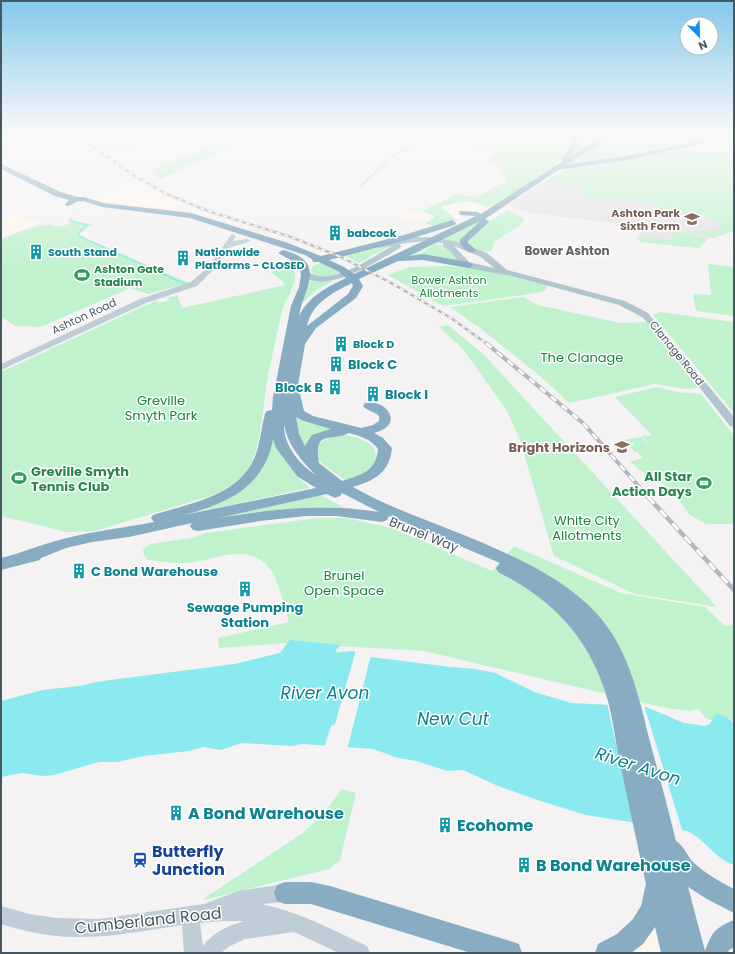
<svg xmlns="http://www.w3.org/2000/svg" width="735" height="954" font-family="Poppins,sans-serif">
<rect width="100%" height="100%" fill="#f4f2f2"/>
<path fill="#fdf6ed" d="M134,182H136L184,205L172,209L128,205L96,200V197Z
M451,194L488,205L457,220L439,215L425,223L399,218L410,210L422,211Z
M1,213L43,222L1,238Z
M647,886L662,953H593L602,949L643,911Z"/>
<path fill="#e5e3e4" d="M680,150L734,165V231L714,238H704L707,239L699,248L640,242L637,237L644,227L531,213L508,206L526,193L562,171Z"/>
<path fill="#c0f2cd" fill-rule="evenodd" d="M81,135H170L133,148L107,152Z
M237,135H261L160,179L150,173L160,165Z
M450,135H571L573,146C559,165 511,202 488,206C484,207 481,204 477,203C465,200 452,203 441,207L457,220L434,226L425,223L435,217L422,211L454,195L453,193L476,197L507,181L501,168L482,160L489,159L496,151L438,141Z
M575,135H607L566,160C573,152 580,145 575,135Z
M616,135H714L701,141L636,155L564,166Z
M734,149V231L713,238L689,230L714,231L716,228L720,229L721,225L714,223L715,219L665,213L660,210L665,209C651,200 636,201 620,201C609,201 597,199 586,196L582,194L581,187L583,186L557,185L545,181L566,170L680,150L702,151Z
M507,210L523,218V222L518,227L495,241L493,245L492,250C483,254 474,250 468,244L467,241L485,224Z
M75,213L71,219L74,220V222L93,224L79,234L80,236L113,250L118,248L115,251L189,283L148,294L130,288L41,327L16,326L1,317V239C13,235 46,219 56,227L70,224L68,221Z
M486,217L462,238L461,244L442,239L455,234L454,233Z
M675,231L707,239L699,248L640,242L637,237L672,240Z
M435,243C446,246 452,251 457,261L412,256L409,254L427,247L417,254L419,255Z
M389,245H392L359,263L344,255Z
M322,262L342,272C332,276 323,279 313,274L311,270L313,266Z
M708,264L734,267V316L696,311L693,294L711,295Z
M448,266C464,267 539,278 548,287L543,291L536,293L443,306L388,275L410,267Z
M293,267C301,285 284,297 281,315C277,335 272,355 268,375C263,404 262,439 251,465C246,478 222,491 210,496L95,531L66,532L1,516V372L144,306L156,301L159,303L170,300L167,298L177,295L182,308L285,285C282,279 275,276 271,272Z
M309,278L333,281L318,289L299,306C302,295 307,289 309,278Z
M523,297L538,305L620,323L647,322L698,388L686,389L655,384L569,403L546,381L484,331L450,307Z
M660,312L734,322V413L653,315Z
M448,325L484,355L717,607L635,594L554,556L520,440L506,409L462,348L439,327Z
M657,387L677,392L701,394L734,436V524H706L690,515L669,487L649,477L630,462L643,458L637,452L654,449L635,452L623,440L641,437L650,446L642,436L652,435L615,397Z
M294,413L339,430L302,448Z
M344,435C360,437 387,446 371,467C365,474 354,477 346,481L320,462L315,455L316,445L328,438Z
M271,437H273C282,457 294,473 309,488L190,514L191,512C218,500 257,490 267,458C269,452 269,444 271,437Z
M321,495L344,508C294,504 242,516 193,522Z
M317,518H347L394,529L492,571L514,546L621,593L705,607L725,626L734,624V722L729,719V723L721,732L307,653L1,701L43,690L81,686L96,682L235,664L280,653L287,643L219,648L218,638L289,622C286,612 277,577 271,570C249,542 222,558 194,562C180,565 163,561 148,560L145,557L143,549L150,544L191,538L205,533ZM339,646L424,651L666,708L689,711L699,709C703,715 705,719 712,720L710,724L705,726L684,723L646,707L571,703L534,692L495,673L475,669L450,667L370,657L353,651L335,652Z
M342,789L356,793L340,860L329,869L204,900L206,897L303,833L323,814Z"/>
<path fill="#8be9f0" d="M290,640L340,645L335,651L337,653L353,651L370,657L450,667L475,669L495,673L534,692L571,703L646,707L684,723L705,726L710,724L715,715C723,713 729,719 734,724V865C715,859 705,839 687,831L586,815L537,800L498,786L463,770L448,771L416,761L398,758L373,749L302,744L292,746L242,743L221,750L203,747L189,751L144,756L117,762H99L54,775L44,776L22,773L1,777V701L43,690L81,686L96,682L235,664L280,653Z"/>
<path fill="#f4f2f2" d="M356,650L371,655L347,750L324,748L331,726L335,724Z
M607,703L644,705L683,833L634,825Z"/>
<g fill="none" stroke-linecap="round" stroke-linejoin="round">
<path stroke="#8be9f0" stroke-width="1.5" d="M162,177L169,172L173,165L191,161L255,135
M361,186L394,155L440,135
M71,221L87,225L78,233L79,236L185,284"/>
<path fill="#bfcdd6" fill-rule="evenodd" d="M716,135H722L704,143L699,142Z
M233,234L236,236L233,241L248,239L251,241L229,248L213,270L197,286L146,303L1,370V364L140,299L191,282L208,267L231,235Z
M285,884L291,887L294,893L291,899L285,902L262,904C299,912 333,930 367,946L370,953H339L294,932L245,939L230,946L221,953H184L182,925C113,936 69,946 1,924V906L29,914L57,918L99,919L204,904L238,891ZM222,921H244C228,926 213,932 203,946L200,923Z"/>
<path fill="#b1c5d1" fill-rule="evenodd" d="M413,237H431L457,242L487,253L507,270L625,301L648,313L734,417V427L730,426L650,325L642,317L619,305L512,276L467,268L459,263L451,252L443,246V243L424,241L399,244L401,246L400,248C379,260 324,297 302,274L306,272C310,273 314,275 318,276C340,280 373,257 392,246L378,248V244ZM454,246L481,257L494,268L469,262Z"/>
<path fill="#88acc2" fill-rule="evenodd" d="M571,135H577L578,145L570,156L608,135H615L566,165L632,155L702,140L705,142L702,144L632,159L558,170L485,219L489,221L488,223L468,241V243L476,250L474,252H468L460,244V240L480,221L409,256L423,254L468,262L473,265L471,267L468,268L423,260L398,261L359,279L363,286L356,298L316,328L305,344L297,391L300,394L304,411L313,416L361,428L373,425L379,421V416C374,411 367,411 363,406L365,403C386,398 406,425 374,433L383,438L392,448C390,472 374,481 353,487C397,512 446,526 492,547C530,564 569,583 598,615C629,650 639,697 650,742C659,775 668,808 676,841C683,845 687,855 692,861C704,873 719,881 734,889V913L707,899L688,887L705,951C712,932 715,928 734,920V947L729,950L728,953H661L655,927L643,944L631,953H595L598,944L617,934L633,919L641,906L646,884C637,843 628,801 619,759C615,737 612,712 605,691C586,634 551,599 498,572L496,568L500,563L389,516L387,520L382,522L337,516H306L260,521L198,531L193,530L190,526L192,523L129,537L92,542L66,548L41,558L40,560L1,570V558C22,553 42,544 63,539C93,531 123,528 154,522L151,518L153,515C188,504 238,496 254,459C260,445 261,429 265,414L267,411L272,410L273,397L291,306L299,287L301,275L300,269L296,263L278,253L283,250C329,262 303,288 299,316C309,296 327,287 346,278L338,271L319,262H313L312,259L305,255L190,218L102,207L83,201L76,202L69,206H66L65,204L69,200L55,196L1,169V164L61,192L77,197H84L103,203L191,213L285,242L321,256L404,235L452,220L456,223L455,225L410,239L329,260L344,267L354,274L476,216L460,215L459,213L460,211L477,212L481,214L563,161L561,159L572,145ZM352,283L353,286L348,294L307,326C312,303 332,293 352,283ZM296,417L304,421L331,429L312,435L305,446L299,434ZM284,425C288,445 301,461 316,475C300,466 283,444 284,425ZM349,433C360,436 371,439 378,449C376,471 362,475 342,481L319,463C313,429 331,442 349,433ZM273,439L276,448L297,476L316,488L184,515C227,503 264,488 273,439ZM342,493L379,512C320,503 275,509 218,518L327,494L335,498L340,496Z
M583,135H605C600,138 588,138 583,135Z
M285,882H311L330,886L510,941L519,944L522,953H471L311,904H285L277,901L274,893L277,885Z"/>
<g stroke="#b4b8bc" stroke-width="2.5">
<path id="rail-far2" d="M77,135L133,175L167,194L208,211L291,237L341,257L393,284L451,318L487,344"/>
</g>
<g stroke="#b4b8bc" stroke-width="4">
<path id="rail-far1" d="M486,343L583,423L649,498"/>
</g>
<g stroke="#b4b8bc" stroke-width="4.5">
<path id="rail" d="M648,497L734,590"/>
</g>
<use href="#rail-far2" stroke="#fff" stroke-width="1.5" stroke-dasharray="4" stroke-linecap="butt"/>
<use href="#rail-far1" stroke="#fff" stroke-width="2.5" stroke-dasharray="7" stroke-linecap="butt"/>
<use href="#rail" stroke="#fff" stroke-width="3" stroke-dasharray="9" stroke-linecap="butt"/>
</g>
<linearGradient id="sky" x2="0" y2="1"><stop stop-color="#83c9eb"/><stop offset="0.5" stop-color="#faf9f9"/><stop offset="1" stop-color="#faf9f9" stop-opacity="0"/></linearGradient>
<rect width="735" height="268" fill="url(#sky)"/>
<defs>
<g id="university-bare" transform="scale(1.2)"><path d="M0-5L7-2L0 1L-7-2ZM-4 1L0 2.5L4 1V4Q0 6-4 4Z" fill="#8d6e63" stroke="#fff" stroke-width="2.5" paint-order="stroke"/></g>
<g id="building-bare" transform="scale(1.2)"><path d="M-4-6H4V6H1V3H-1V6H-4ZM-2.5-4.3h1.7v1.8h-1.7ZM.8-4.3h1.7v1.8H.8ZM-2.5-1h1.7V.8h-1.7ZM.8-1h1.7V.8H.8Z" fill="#0f9aa8" stroke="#fff" stroke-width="2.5" paint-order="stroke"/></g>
<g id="stadium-bare" transform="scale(1.2)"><path d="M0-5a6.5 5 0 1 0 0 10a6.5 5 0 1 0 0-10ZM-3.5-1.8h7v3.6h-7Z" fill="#2e9e5b" stroke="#fff" stroke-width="2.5" paint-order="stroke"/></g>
<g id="school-bare" transform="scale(1.2)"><path d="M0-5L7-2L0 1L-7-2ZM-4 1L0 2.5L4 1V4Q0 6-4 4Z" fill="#8d6e63" stroke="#fff" stroke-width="2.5" paint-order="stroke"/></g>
<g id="station-bare" transform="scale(1.2)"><path d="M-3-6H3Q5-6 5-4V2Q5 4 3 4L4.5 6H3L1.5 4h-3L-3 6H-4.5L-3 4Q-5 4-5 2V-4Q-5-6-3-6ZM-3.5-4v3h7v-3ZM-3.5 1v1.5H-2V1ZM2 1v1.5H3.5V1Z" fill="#1a4fb4" stroke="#fff" stroke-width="2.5" paint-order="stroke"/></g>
</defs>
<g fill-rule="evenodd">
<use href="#university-bare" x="692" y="219"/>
<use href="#building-bare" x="335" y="233"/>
<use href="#building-bare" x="36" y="252"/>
<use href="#building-bare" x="183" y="258"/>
<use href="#stadium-bare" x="82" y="275"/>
<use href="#building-bare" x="341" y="344"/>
<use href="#building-bare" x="336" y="364"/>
<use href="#building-bare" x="335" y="387"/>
<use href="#building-bare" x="373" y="394"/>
<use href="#school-bare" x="622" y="447"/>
<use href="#stadium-bare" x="19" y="478"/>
<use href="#stadium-bare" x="704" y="483"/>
<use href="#building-bare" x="79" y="571"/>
<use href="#building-bare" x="245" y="589"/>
<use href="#building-bare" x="176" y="813"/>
<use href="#building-bare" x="445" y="825"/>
<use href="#station-bare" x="140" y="860"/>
<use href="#building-bare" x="524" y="865"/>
</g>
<g text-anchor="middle" stroke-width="3" stroke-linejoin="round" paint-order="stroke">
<g font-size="11" font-weight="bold" fill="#785e54" stroke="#fff" text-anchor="end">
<text x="680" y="217">Ashton Park<tspan x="680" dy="13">Sixth Form</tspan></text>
</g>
<g font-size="11" font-weight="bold" fill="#0d838f" stroke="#fff" text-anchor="start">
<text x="347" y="237">babcock</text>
<text x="48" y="256">South Stand</text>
<text x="195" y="256">Nationwide<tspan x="195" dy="13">Platforms - CLOSED</tspan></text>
<text x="353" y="348">Block D</text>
</g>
<g font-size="11" font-weight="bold" fill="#27864d" stroke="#fff" text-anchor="start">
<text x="94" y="273">Ashton Gate<tspan x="94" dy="13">Stadium</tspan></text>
</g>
<g font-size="11" fill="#14873e" stroke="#fff">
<text x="449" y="284">Bower Ashton<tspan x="449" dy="13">Allotments</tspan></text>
</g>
<g font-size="11" fill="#485860" stroke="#fff">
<text transform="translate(84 316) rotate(-25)" y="4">Ashton Road</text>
<text transform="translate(677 353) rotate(51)" y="4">Clanage Road</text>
</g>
<g font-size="12" font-weight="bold" fill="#5e6367" stroke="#fff">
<text x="567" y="255">Bower Ashton</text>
</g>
<g font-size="13" fill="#14873e" stroke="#fff">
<text x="582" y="362">The Clanage</text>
<text x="161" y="405">Greville<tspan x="161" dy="15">Smyth Park</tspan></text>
<text x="587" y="525">White City<tspan x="587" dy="15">Allotments</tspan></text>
<text x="344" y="580">Brunel<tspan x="344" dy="15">Open Space</tspan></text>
</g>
<g font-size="13" font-weight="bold" fill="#0d838f" stroke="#fff" text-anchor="start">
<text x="348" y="369">Block C</text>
<text x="323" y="392" text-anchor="end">Block B</text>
<text x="385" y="399">Block I</text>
<text x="91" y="576">C Bond Warehouse</text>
<text x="245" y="612" text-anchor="middle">Sewage Pumping<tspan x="245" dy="15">Station</tspan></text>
</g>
<g font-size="13" font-weight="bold" fill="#785e54" stroke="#fff" text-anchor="end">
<text x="610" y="452">Bright Horizons</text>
</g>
<g font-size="13" font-weight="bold" fill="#27864d" stroke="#fff" text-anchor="start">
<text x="31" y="476">Greville Smyth<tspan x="31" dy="15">Tennis Club</tspan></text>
<text x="692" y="481" text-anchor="end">All Star<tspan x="692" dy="15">Action Days</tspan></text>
</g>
<g font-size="13" fill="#485860" stroke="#fff">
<text transform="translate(424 534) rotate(22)" y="5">Brunel Way</text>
</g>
<g font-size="16" font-weight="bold" fill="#0d838f" stroke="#fff" text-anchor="start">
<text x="188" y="819">A Bond Warehouse</text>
<text x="457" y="831">Ecohome</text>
<text x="536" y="871">B Bond Warehouse</text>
</g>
<g font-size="16" font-weight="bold" fill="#164399" stroke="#fff" text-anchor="start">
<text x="152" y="857">Butterfly<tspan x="152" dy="18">Junction</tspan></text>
</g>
<g font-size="16" fill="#485860" stroke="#fff">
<text transform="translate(148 920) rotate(-6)" y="6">Cumberland Road</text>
</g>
<g font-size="17" font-style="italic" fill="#09828d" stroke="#fff">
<text x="325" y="699">River Avon</text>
<text x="453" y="725">New Cut</text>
<text transform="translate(638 766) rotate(18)" y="6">River Avon</text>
</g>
</g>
<rect width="735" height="954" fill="none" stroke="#485860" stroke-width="4"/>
<g transform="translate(699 36) rotate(157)"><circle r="19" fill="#ffffff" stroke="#b6bcbf"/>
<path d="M0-3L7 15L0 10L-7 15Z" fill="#128fee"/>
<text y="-6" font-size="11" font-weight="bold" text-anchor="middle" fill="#485860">N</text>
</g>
</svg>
